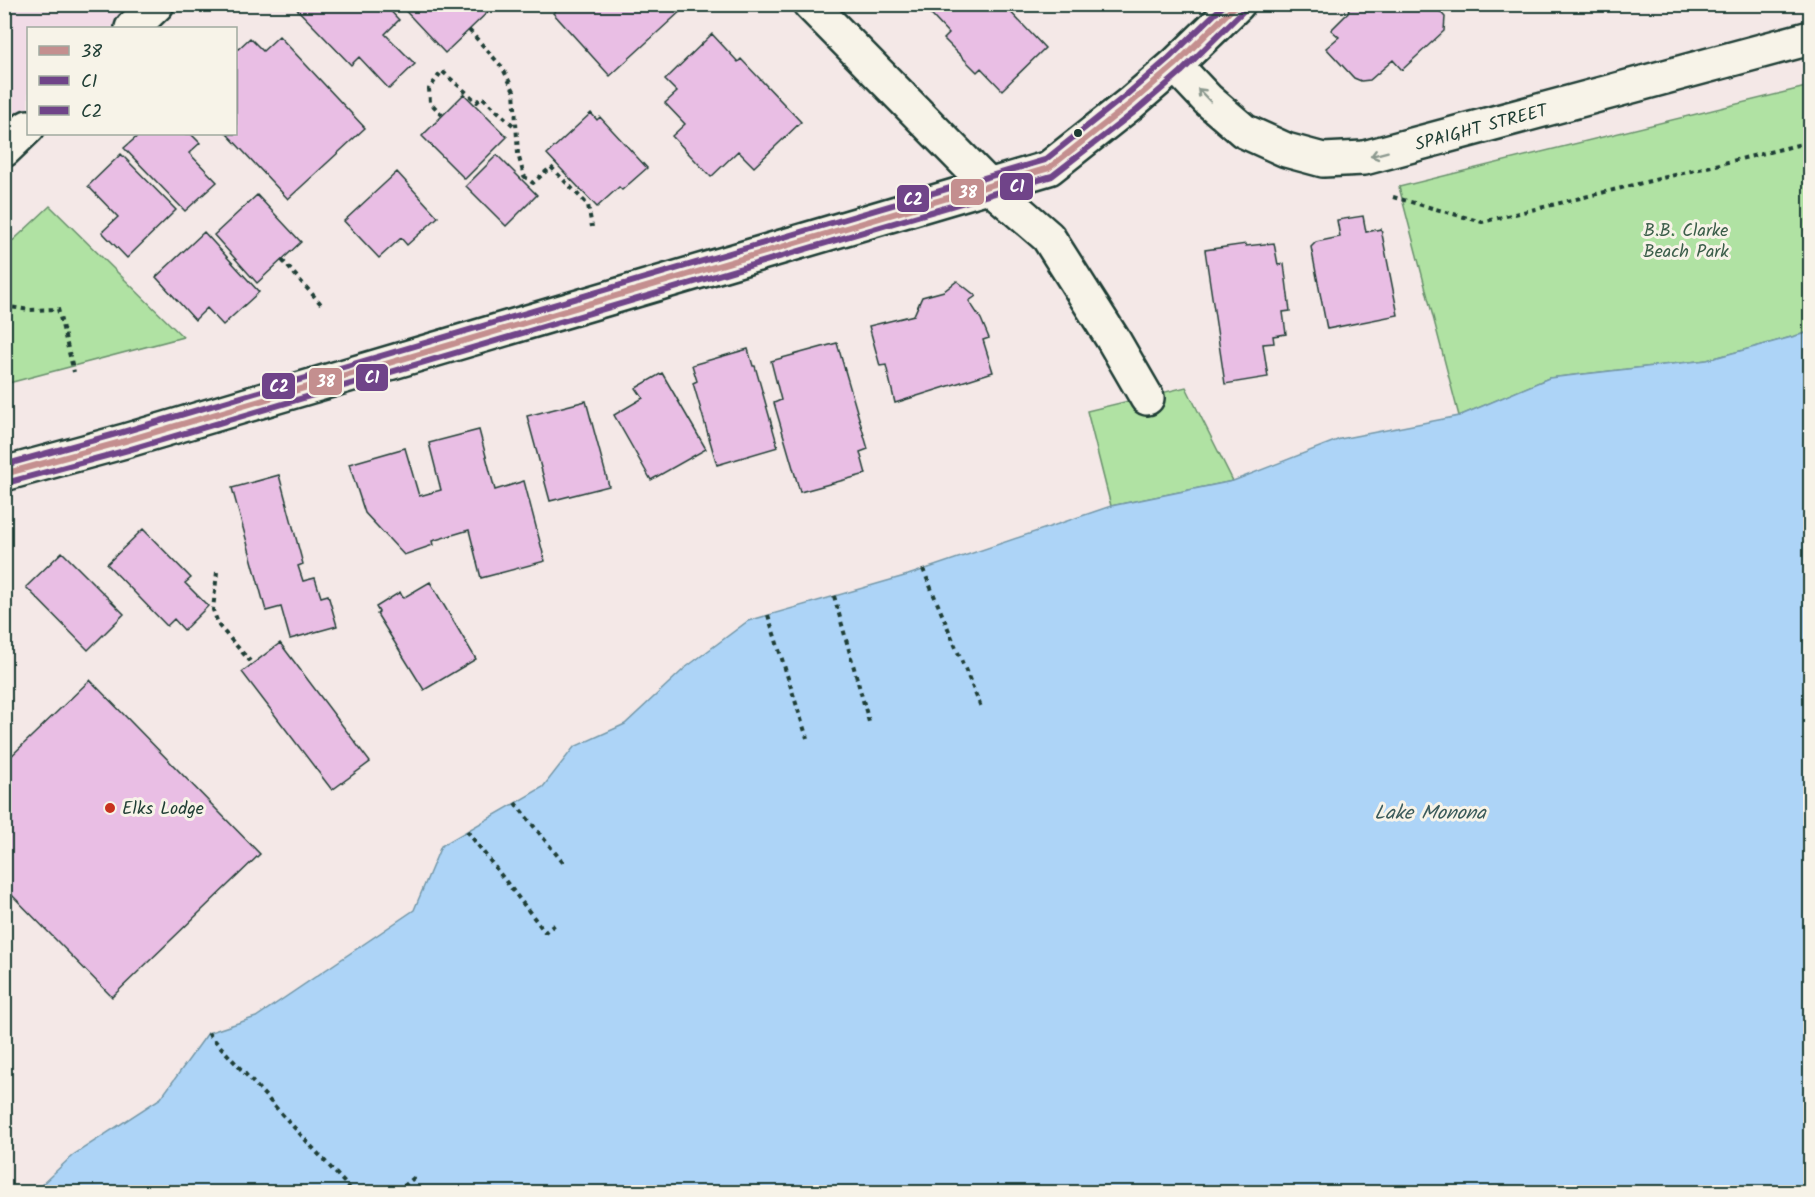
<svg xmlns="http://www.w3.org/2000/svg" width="1815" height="1197" font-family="Kalam,sans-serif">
<rect width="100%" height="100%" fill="#f4e8e7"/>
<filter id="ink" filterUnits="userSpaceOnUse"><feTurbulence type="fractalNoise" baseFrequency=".0167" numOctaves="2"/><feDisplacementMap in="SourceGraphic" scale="12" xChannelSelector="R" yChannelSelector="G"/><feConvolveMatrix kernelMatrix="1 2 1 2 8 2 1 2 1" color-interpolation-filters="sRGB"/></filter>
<g filter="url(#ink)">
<path fill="#f1dbe6" d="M5,5H156L131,28H28V127L5,149Z"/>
<path fill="#b0e2a3" stroke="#68906c" stroke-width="1.5" d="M1810,86V332L1707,360L1549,378L1459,416L1399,187Z
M50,206L183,337L5,384V248Z
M1186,387L1233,481L1111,506L1087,411Z"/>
<path fill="#add4f7" stroke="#7498a9" stroke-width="1.5" d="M1810,332V1192H34L73,1155L161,1098L208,1033L256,1017L414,910L441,846L543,787L574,747L625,724L685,668L748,621L908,575L1111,506L1233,481L1340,439L1459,416L1549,378L1707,360Z"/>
<path fill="#e9bee4" stroke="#1f3d34" stroke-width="1.5" d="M292,4H384L399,20L385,34L415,64L389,89L359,57L351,65Z
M399,4H490L493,7L445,53Z
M563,4H679L683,9L610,76L553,13Z
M921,4H1003L1045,48L1002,90L981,68L977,72L944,39L949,34Z
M1350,4H1433L1445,17L1444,31L1402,70L1393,60L1370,80L1361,81L1354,78L1326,48L1339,37L1331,30L1348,13Z
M712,34L738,62L741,59L801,122L754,167L738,151L711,177L672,136L685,124L665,103L677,92L665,80Z
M279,36L365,128L288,199L227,134H236V51L250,38L263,51Z
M464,94L507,137L465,179L422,136Z
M591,113L597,120L600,117L647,168L622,190L619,187L597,207L547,154Z
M140,134H191L200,143L189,153L217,182L185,211L124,148Z
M121,154L176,210L127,258L102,232L118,217L88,186Z
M497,155L537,195L506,226L466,186Z
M397,172L438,217L407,245L401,238L379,258L344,221Z
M257,195L301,242L257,283L214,235Z
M1363,216L1366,232L1381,229L1398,315L1327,329L1311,247L1316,242L1340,237L1337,220Z
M204,232L259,292L223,325L207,308L195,320L156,277Z
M1274,243L1278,265L1284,264L1290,311L1283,312L1286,334L1273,336L1274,343L1263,344L1268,377L1225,384L1205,250L1246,244V246Z
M957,281L976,296L969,301L981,319L989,338L983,340L993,372L895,403L886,365L880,366L869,326L914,315L922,297L944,291Z
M837,343L868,449L860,452L866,474L800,492L774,403L781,400L771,361Z
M748,349L753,366H755L778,447L717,465L693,383L697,381L692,365Z
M662,373L706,449L651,480L614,415L643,398L636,388Z
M586,401L609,486L550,501L527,416Z
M479,430L495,490L524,481L545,561L481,578L469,530L432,541L433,545L404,555L365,513L349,464L405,448L419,496L423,495L441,490L429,443Z
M279,475L303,564L298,566L303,581L315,578L321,597L328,595L337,626L290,639L281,607L266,611L232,488Z
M143,529L191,578L185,583L208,606L184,630L174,619L167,626L107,564Z
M62,552L124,614L88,650L26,587Z
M430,582L476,659L424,690L377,614L379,612L376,607L400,592L403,598Z
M280,643L370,762L332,790L242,672Z
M90,680L260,854L112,997L4,887V763Z"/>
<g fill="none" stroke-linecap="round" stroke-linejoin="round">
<g stroke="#1f3d34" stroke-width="38">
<path id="street" d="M810,4L988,185L1048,237L1114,341L1147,398
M1175,65L1208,100L1244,131L1286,150L1323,160L1364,158L1810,38
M4,474L125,441L1049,168L1131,103L1175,65L1238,4"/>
</g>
<g stroke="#1f3d34" stroke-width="38">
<path id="secondary" d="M132,28L157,4
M4,150L28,127"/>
</g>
<path stroke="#1f3d34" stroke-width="4" stroke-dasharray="4.5 4.5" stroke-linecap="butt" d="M469,30L502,67L514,91L518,154L524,176L533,183L551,167L588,205L592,227
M442,115L430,102L429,89L442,71L477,102L482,97L515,127
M1393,197L1482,222L1810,142
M282,260L321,304
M4,306L29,310L58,309L74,372
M923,569L981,707
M217,572L213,610L219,626L250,661
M834,596L869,722
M768,615L807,738
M515,803L565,865
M467,831L545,932L557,923
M208,1033L353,1192
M397,1192L416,1176"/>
<use href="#street" stroke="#f7f3e8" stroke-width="33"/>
<use href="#secondary" stroke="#f7f3e8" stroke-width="33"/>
<g stroke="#f7f3e8" stroke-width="10">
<path id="bus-1" d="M4,474L125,441L1049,168L1131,103L1175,65L1237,4"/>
</g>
<g stroke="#f7f3e8" stroke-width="10">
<path id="bus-2" d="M6,483L128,450L1052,176L1137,110L1181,72L1244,10"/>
</g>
<g stroke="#f7f3e8" stroke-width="10">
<path id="bus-3" d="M4,465L123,432L1045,160L1125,96L1169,58L1225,4"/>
</g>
<use href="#bus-1" stroke="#c48f8f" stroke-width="6"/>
<use href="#bus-2" stroke="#704489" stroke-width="6"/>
<use href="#bus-3" stroke="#704489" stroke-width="6"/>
</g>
<defs><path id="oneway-shaft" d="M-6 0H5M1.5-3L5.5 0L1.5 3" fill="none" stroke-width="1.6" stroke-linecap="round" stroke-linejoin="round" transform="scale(1.5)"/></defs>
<g stroke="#8b988e">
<use href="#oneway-shaft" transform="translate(1204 95) rotate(-134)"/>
<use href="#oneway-shaft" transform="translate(1379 154) rotate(165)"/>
</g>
</g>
<circle fill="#1f3d34" stroke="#f7f3e8" stroke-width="2" cx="1078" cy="133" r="5"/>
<circle fill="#c8321e" stroke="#f7f3e8" stroke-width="2" cx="110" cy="808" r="6"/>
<g text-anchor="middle" stroke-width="6" stroke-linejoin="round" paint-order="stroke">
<g font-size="18" fill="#1f3d34" stroke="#f7f3e8">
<text transform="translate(1481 127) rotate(-15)" y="6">SPAIGHT STREET</text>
</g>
<g font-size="18" fill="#3c5e4a" stroke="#f7f3e8">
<text x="1686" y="236">B.B. Clarke<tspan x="1686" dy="21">Beach Park</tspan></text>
</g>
<g font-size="18" fill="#1f3d34" stroke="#f7f3e8" text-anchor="start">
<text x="122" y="814">Elks Lodge</text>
</g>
<g font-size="20" font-style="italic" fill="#3b5b5b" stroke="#f7f3e8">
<text x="1430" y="819">Lake Monona</text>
</g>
</g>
<g stroke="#f7f3e8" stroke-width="2">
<rect x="999" y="172" width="35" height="29" rx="6" fill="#704489"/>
<rect x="950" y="178" width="35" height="28" rx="6" fill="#c48f8f"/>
<rect x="896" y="184" width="34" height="29" rx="6" fill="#704489"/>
<rect x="355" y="363" width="34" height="29" rx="6" fill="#704489"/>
<rect x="308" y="367" width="35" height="29" rx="6" fill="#c48f8f"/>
<rect x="261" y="372" width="35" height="28" rx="6" fill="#704489"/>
</g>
<g font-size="16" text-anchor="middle" font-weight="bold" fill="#fff">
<text x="1017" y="192">C1</text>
<text x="968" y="198">38</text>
<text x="913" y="205">C2</text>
<text x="372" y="383">C1</text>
<text x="326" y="387">38</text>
<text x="279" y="392">C2</text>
</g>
<rect width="1815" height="1197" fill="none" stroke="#f7f3e8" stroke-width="24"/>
<rect x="12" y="12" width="1791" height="1173" fill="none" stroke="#1f3d34" stroke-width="2" filter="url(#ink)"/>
<rect x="27" y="27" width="210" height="108" fill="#f7f3e8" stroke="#a1aaa0" stroke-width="1.5"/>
<rect x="39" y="46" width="30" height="9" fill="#c48f8f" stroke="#a1aaa0" stroke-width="1.5"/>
<text x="81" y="57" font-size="18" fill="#1f3d34">38</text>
<rect x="39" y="76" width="30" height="9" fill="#704489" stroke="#a1aaa0" stroke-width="1.5"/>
<text x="81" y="87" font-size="18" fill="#1f3d34">C1</text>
<rect x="39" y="106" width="30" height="9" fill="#704489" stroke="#a1aaa0" stroke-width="1.5"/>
<text x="81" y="117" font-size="18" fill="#1f3d34">C2</text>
</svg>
